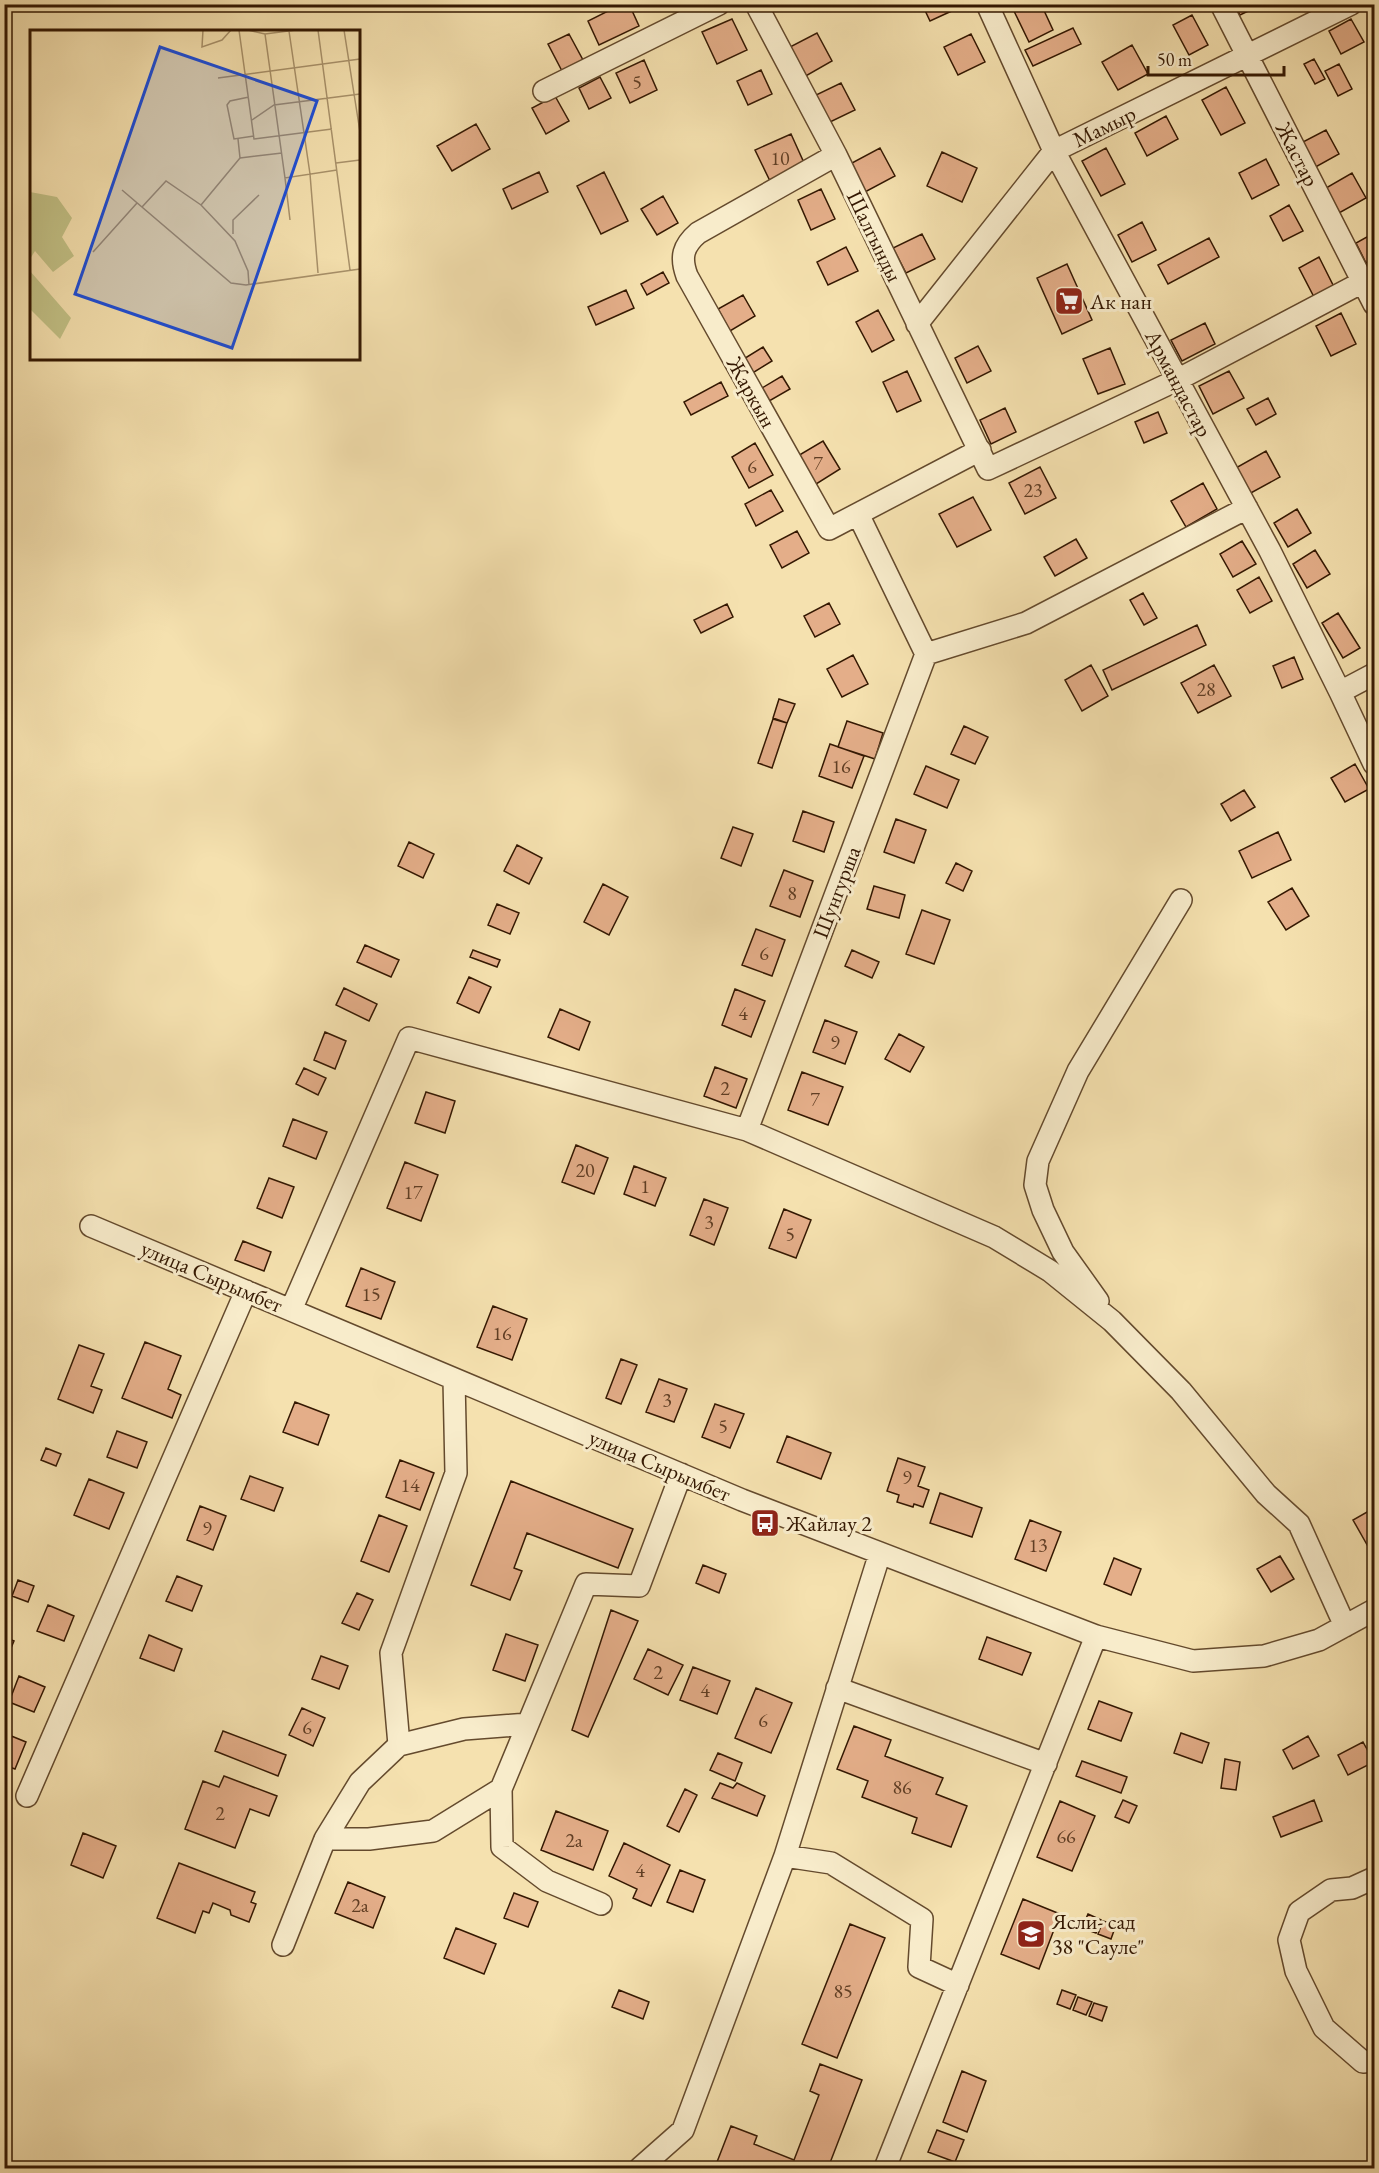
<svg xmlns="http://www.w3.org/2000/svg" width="1379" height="2173" font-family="'EB Garamond',serif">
<rect width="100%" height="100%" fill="#f5e1af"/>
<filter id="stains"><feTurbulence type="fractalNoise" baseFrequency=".00333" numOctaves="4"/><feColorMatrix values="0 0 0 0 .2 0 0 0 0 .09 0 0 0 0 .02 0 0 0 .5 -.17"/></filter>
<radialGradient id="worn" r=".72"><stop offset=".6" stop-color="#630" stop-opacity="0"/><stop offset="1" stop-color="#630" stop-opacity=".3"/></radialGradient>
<path fill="#e4ae89" stroke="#341802" stroke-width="1.5" d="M622,4H629L639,26L599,45L588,21Z
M922,4H954L956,9L930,21Z
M1017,4H1041L1053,30L1029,42L1012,7Z
M1234,4H1258L1259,6L1240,15Z
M1192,15L1208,45L1189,55L1173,25Z
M732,19L747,50L717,64L702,32Z
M1351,19L1364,42L1341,54L1329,31Z
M1073,28L1081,44L1033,66L1025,50Z
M817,33L832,61L804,77L788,48Z
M569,34L583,60L562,71L548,44Z
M971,34L985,62L958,75L944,47Z
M1132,45L1148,74L1118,90L1102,62Z
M1314,59L1325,79L1315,84L1304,64Z
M644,60L657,90L630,103L616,73Z
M1339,64L1352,89L1338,96L1325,71Z
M761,70L772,94L748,105L737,81Z
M600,77L611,98L589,109L579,88Z
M841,83L855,110L830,122L816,95Z
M1226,87L1245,123L1221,135L1202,100Z
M555,96L569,121L546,134L532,108Z
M1166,116L1178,139L1147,156L1135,133Z
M476,124L490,149L452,171L437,146Z
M1326,130L1339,154L1312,169L1299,144Z
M791,134L805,165L770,181L755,150Z
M880,148L895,176L865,192L850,164Z
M1106,148L1125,184L1101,196L1082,161Z
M942,152L977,168L962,202L927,186Z
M1266,159L1279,185L1252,199L1239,173Z
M539,172L548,192L512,209L503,189Z
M604,172L628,221L601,234L577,186Z
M1352,173L1366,198L1339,213L1326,188Z
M821,189L835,219L811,230L798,200Z
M663,196L678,223L657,235L641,209Z
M1289,205L1303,231L1283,241L1270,216Z
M1142,222L1156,250L1132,262L1118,235Z
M1374,233V258L1366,263L1356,243Z
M922,234L935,259L906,273L893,248Z
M1209,238L1219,257L1168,284L1158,265Z
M846,247L858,271L828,285L817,262Z
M1319,257L1334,287L1314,297L1299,268Z
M1067,264L1092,320L1062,334L1037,278Z
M663,272L669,283L647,295L641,284Z
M626,290L634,308L596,325L588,307Z
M743,295L755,316L730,331L718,309Z
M878,310L894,340L872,352L856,322Z
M1341,313L1356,344L1331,356L1316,326Z
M1205,323L1215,344L1182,361L1171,340Z
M978,346L991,371L967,383L955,358Z
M763,347L772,361L751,374L742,360Z
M1110,348L1125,384L1098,394L1083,359Z
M907,371L921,401L897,412L883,382Z
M1229,371L1244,398L1213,414L1199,386Z
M782,376L790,389L764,404L757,391Z
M721,382L728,396L691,415L684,402Z
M1268,398L1276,414L1256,425L1247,409Z
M1005,408L1016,432L991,444L980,420Z
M1158,412L1167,433L1144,443L1135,422Z
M823,441L840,469L813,486L796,457Z
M755,443L773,475L749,488L732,457Z
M1266,451L1280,477L1249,494L1234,469Z
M1040,467L1056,498L1025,514L1009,483Z
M1203,483L1217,509L1186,527L1171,501Z
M771,490L783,511L756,526L745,504Z
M973,497L991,530L957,547L939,514Z
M1297,509L1311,533L1288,547L1274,523Z
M797,531L809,553L782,568L770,545Z
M1076,539L1087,558L1055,576L1044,557Z
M1242,541L1256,564L1233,577L1220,554Z
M1315,550L1330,574L1307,588L1293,564Z
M1259,577L1272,601L1250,613L1237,590Z
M1143,593L1157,618L1144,625L1130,600Z
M829,603L840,624L815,637L804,616Z
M727,604L733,617L701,633L694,620Z
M1338,613L1360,648L1343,658L1322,623Z
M1197,625L1206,645L1112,690L1103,670Z
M853,655L868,684L842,697L827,669Z
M1294,657L1303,679L1282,688L1273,666Z
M1091,665L1108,696L1082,711L1065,680Z
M1214,665L1231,696L1198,713L1181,683Z
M779,699L795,704L787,723L773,718Z
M773,719L787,723L772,768L758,763Z
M847,721L883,733L875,759L838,747Z
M964,726L988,737L975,764L951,754Z
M830,744L864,756L852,788L819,776Z
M1355,764L1369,789L1345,802L1331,778Z
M926,766L959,780L947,808L914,794Z
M1244,790L1255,807L1231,821L1221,804Z
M803,811L834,822L824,852L793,841Z
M896,819L926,830L914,863L884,852Z
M733,827L753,834L741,866L721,858Z
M1278,832L1291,860L1252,878L1239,851Z
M409,842L434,854L423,878L398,866Z
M517,845L542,858L529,884L504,871Z
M956,863L972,871L963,891L946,883Z
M784,870L813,881L800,917L770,906Z
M603,884L628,897L609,935L584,922Z
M874,886L905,895L899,918L867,909Z
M1292,888L1309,916L1286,930L1268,902Z
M497,904L519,913L510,934L488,925Z
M922,910L950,920L934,964L906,954Z
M756,929L785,940L772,976L742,965Z
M365,945L399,960L391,977L357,962Z
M473,950L500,960L497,967L470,957Z
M852,950L879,962L872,978L845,966Z
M469,977L491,987L479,1013L457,1003Z
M344,988L377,1004L369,1021L336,1005Z
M735,989L765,1001L751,1037L722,1025Z
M560,1009L590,1022L579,1050L548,1037Z
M825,1020L857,1032L845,1064L813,1052Z
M325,1032L346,1041L335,1069L314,1060Z
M899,1034L924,1047L910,1072L885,1059Z
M715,1067L747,1079L736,1108L704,1096Z
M304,1068L326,1078L318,1095L296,1084Z
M802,1072L843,1087L828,1125L788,1110Z
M426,1092L455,1101L445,1133L415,1123Z
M293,1119L327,1132L316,1159L283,1146Z
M576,1145L608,1158L594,1194L562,1182Z
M405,1162L438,1175L421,1221L387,1208Z
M634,1166L666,1178L655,1206L624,1194Z
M269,1178L294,1187L282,1218L257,1208Z
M704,1199L728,1208L714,1245L690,1235Z
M784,1209L811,1220L796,1258L769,1248Z
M243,1241L271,1252L264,1271L235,1260Z
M361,1268L395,1282L381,1319L346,1306Z
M493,1306L527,1319L512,1360L477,1347Z
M145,1342L181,1356L168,1389L181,1395L172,1418L122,1398Z
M79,1345L104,1354L91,1386L102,1390L93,1413L58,1399Z
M621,1359L637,1365L621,1404L606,1398Z
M659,1379L687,1389L674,1422L646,1412Z
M295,1402L329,1415L318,1445L283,1432Z
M715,1404L744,1414L730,1448L702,1437Z
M117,1431L147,1442L137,1468L107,1457Z
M787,1436L831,1453L821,1479L777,1462Z
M46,1448L61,1454L56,1466L41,1460Z
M898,1458L925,1467L918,1486L929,1490L923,1507L914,1504L913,1507L897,1502L899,1495L887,1491Z
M400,1460L434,1473L420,1510L386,1497Z
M250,1476L283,1488L274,1511L241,1499Z
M89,1479L124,1493L109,1529L74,1515Z
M511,1481L633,1529L618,1568L527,1533L514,1568L522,1571L510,1600L471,1585Z
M940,1493L982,1508L972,1537L930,1523Z
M200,1506L226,1516L213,1550L187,1540Z
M1374,1508V1547L1370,1550L1353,1520Z
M379,1515L407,1526L389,1572L361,1561Z
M1030,1520L1061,1532L1046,1571L1015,1559Z
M1280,1556L1294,1579L1271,1592L1257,1569Z
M1114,1558L1141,1569L1131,1595L1104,1584Z
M703,1565L726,1574L719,1593L696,1583Z
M177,1576L202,1586L192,1611L166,1601Z
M18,1580L34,1586L28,1602L12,1596Z
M357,1593L373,1600L359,1630L342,1623Z
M48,1605L74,1616L64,1641L37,1631Z
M611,1610L638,1621L588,1737L572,1730Z
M506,1634L538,1645L525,1681L493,1670Z
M149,1635L182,1649L174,1671L140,1658Z
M4,1637L14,1641L11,1648L4,1645Z
M987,1637L1031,1653L1022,1675L979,1659Z
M648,1649L683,1665L668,1695L634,1679Z
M321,1656L348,1666L339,1689L312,1679Z
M693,1667L730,1681L717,1714L680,1700Z
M19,1676L45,1687L34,1712L9,1702Z
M756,1688L792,1703L771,1753L735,1738Z
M1099,1701L1132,1713L1121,1741L1088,1729Z
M302,1708L325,1718L313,1746L289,1735Z
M854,1726L891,1740L885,1756L943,1778L936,1794L967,1806L951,1847L912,1833L917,1818L862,1797L868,1781L837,1769Z
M223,1731L286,1755L278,1776L215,1751Z
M4,1733L26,1742L15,1769L4,1765Z
M1181,1733L1209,1743L1202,1763L1174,1753Z
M1308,1736L1319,1756L1293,1769L1283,1750Z
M1363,1742L1374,1762L1348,1775L1338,1755Z
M718,1753L742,1763L735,1781L710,1770Z
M1225,1759L1240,1762L1236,1790L1221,1788Z
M1082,1761L1127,1777L1121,1793L1076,1776Z
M224,1776L277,1796L269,1816L250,1809L235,1848L185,1829L203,1781L219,1787Z
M720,1783L733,1788L737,1783L765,1796L757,1816L712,1798Z
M685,1789L697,1795L679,1832L667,1826Z
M1123,1800L1137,1806L1129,1823L1115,1817Z
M1314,1800L1322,1821L1281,1837L1273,1817Z
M1060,1801L1095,1816L1072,1871L1037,1857Z
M556,1811L608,1831L593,1870L541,1850Z
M83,1833L116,1846L103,1878L71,1865Z
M624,1843L670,1865L651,1906L633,1898L637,1889L609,1876Z
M179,1863L255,1892L251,1902L256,1904L249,1922L231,1915L230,1910L213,1903L209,1913L203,1911L195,1933L157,1918Z
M680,1870L705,1880L693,1912L667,1902Z
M348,1882L385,1897L373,1928L335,1913Z
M514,1893L538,1902L528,1927L504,1918Z
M1023,1899L1060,1914L1039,1969L1001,1954Z
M1088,1914L1101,1920L1096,1933L1082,1928Z
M1103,1921L1116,1925L1111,1939L1098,1934Z
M850,1924L885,1938L837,2058L802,2044Z
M456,1928L496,1944L484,1974L444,1958Z
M619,1990L649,2002L643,2019L612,2007Z
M1062,1990L1076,1995L1070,2009L1057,2004Z
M1078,1997L1092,2002L1086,2015L1073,2010Z
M1094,2003L1107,2007L1102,2021L1089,2016Z
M820,2064L862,2080L828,2168H734L717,2162L731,2126L757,2136L754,2144L794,2160L819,2095L810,2091Z
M962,2071L986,2081L967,2132L943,2122Z
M937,2130L964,2140L955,2162L928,2152Z"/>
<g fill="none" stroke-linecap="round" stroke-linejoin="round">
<g stroke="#644a2d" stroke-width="24">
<path id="minor" d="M756,4L836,155L988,469L1177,380L1374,276
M987,4L1054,151L1270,551L1340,692L1374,674
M1221,4L1374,304
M544,91L719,4
M836,155L698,233C683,246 680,257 687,276L829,529L980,450
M917,324L1054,151L1351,4
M858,514L926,654
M926,654L1026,623L1247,508
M1340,692L1374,764
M747,1130L926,654
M91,1226L742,1500L1096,1636L1193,1661L1264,1656L1319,1640L1374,1610
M1098,1301L1063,1252L1043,1210L1035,1185L1038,1161L1078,1071L1181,900
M291,1310L409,1038L747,1130L994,1237L1050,1271L1112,1321L1181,1391L1266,1494L1299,1524L1345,1626
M837,1688L1046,1764
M399,1745L391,1653L456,1473L454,1379
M27,1796L246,1291
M325,1839L360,1782L399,1745L464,1729L528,1724
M785,1856L880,1553
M1374,1878L1352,1888L1331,1890L1299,1912L1289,1940L1296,1971L1324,2028L1363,2062L1374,2061
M601,1904L547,1881L502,1847L501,1789L586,1584L639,1586L681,1474
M283,1945L325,1839H369L433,1831L501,1789
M640,2168L683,2130L785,1856L831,1863L922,1919L919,1967L958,1985
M885,2168L1096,1636"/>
</g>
<use href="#minor" stroke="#f8eccb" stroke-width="21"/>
</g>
<defs>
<g id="supermarket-square" transform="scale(1.5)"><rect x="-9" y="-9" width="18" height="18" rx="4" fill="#8f2418" stroke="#f8eccb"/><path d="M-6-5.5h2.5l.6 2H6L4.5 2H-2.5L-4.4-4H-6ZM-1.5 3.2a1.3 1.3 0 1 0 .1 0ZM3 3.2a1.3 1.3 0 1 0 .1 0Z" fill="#fff"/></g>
<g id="bus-square" transform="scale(1.5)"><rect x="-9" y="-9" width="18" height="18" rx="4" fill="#8f2418" stroke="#f8eccb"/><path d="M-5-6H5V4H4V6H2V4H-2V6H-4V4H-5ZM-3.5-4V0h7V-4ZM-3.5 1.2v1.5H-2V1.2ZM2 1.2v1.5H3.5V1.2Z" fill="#fff"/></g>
<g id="school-square" transform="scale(1.5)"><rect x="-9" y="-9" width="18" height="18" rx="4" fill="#8f2418" stroke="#f8eccb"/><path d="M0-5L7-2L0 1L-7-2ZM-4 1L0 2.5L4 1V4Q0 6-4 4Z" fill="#fff"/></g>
</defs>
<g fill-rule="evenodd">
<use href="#supermarket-square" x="1069" y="301"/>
<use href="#bus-square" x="765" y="1523"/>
<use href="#school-square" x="1031" y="1934"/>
</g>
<g text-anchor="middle" stroke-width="6" stroke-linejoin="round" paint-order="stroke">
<g font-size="20" fill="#603e24">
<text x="637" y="89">5</text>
<text x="780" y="165">10</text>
<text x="818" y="470">7</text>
<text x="752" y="473">6</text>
<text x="1033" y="497">23</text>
<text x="1206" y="696">28</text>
<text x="841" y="773">16</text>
<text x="792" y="900">8</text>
<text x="764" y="960">6</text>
<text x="743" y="1020">4</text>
<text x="835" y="1049">9</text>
<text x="725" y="1095">2</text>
<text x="815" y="1106">7</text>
<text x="585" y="1177">20</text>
<text x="645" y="1193">1</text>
<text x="413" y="1199">17</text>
<text x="709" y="1229">3</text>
<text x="790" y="1241">5</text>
<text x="371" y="1301">15</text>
<text x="502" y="1340">16</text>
<text x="667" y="1407">3</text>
<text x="723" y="1433">5</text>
<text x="907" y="1484">9</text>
<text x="410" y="1492">14</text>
<text x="207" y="1535">9</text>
<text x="1038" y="1552">13</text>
<text x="658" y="1679">2</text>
<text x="705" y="1697">4</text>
<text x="763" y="1727">6</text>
<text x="307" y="1734">6</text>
<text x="902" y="1794">86</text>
<text x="220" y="1820">2</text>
<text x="1066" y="1843">66</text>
<text x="574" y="1847">2а</text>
<text x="640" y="1877">4</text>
<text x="360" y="1912">2а</text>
<text x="843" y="1998">85</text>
</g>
<g font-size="22" fill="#341802" stroke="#f8eccb">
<text transform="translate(1104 126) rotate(-26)" y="8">Мамыр</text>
<text transform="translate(1298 154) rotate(63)" y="8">Жастар</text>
<text transform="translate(875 236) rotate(64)" y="8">Шалгынды</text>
<text transform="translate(1179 383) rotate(62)" y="8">Армандастар</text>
<text transform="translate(752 392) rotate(61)" y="8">Жаркын</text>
<text transform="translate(836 892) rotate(-69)" y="8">Шунгурша</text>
<text transform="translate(212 1276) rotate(23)" y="8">улица Сырымбет</text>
<text transform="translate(660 1465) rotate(23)" y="8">улица Сырымбет</text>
</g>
<g font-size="22" fill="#341802" stroke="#f8eccb" text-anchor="start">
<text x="1090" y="309">Ак нан</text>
<text x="786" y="1531">Жайлау 2</text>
<text x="1052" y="1929">Ясли- сад<tspan x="1052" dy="25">38 "Сауле"</tspan></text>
</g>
</g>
<g transform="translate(30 30)">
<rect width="330" height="330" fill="#f5e1af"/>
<path d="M0,162L27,167L42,188L32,207L44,226L23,242L5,221L0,229ZM0,241L41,288L30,309L0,279Z" fill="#c2c186"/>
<path fill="none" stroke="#a8916a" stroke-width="1.5" d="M173,0L172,17L192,10L201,0M209,0L224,109L302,99M218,0L235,4L266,0M288,0L320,240M314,0L330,102M259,1L280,144L288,243M235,4L255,148L307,140M188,48L330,29M219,67L200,71L197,75L204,109L224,106M222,90L244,75L330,64M208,109L210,128M210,128L252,123M306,133L330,130M255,148L260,190M92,160L201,253L216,255L330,239M171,175L210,128M112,177L136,151L171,175L205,211L218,241L219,255M203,204V190L229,165M63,222L107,173"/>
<path fill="#1d4ed8" fill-opacity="0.15" stroke="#1d4ed8" stroke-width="3" d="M130,17L287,71L202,318L45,264Z"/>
<rect width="330" height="330" fill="none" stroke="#341802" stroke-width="3"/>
</g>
<rect width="1379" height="2173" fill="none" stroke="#f5e1af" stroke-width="24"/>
<rect x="6" y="6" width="1367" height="2161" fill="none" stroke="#341802" stroke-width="3"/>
<rect x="12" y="12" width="1355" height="2149" fill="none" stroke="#341802" stroke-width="1.5"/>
<path d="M1148 66v9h136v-9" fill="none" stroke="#341802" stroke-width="3"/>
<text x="1157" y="66" font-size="18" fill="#341802" stroke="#f8eccb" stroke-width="4.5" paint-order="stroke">50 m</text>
<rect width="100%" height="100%" filter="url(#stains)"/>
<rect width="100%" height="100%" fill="url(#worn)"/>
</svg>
